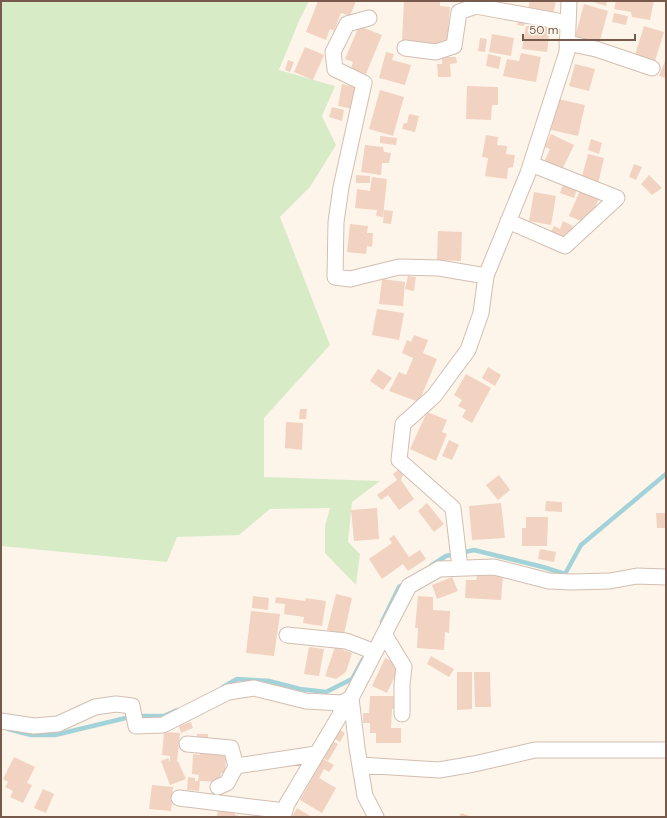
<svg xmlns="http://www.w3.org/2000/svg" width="667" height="818" font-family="'DM Sans',sans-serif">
<rect width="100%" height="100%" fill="#fdf5ea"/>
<path fill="#d7ebc7" d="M1,1H309L299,21L279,70L335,86L322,116L336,145L310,187L280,217L330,345L264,418V477L380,481L352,502L348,542L360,554L356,585L325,553V526L330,508L270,509L239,535L177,537L167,562L1,546Z"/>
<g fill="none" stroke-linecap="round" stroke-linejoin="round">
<path stroke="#a3d3d9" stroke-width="4.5" d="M432,565L446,556L474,550L543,567L565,574L581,545L666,474
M382,622L399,587L406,583
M223,687L237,679L269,681L300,689L326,692L352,679L363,659
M8,729L31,735H55L134,716H164L177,710"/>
</g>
<path fill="#f2d3c1" d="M318,1H356L350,16L341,13L334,31L330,29L326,40L306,32Z
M404,1H440V6L450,7L447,44L402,41Z
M530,1H556L553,14L528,9Z
M590,1H607L606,6Z
M616,1H654L650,20L632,17L631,12L614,9Z
M584,4L608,11L599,44L575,37Z
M614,13L628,16L626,25L612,22Z
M519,20H526L524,26L517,25Z
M359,26L382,35L366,74L351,68L353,62L345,59Z
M526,26L550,27L547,52L522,49Z
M644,26L664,32L655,61L635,55Z
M492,34L514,38L511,56L489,52Z
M480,38L487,39L485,52L478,51Z
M305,47L324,55L313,80L294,72Z
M386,52L394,54L392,60L411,65L405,85L379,78Z
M521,53L541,57L536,82L503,76L507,59L519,61Z
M488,54L501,57L499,69L486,66Z
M442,57H456L457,63L450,64L451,77H438L437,64H442Z
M288,60L294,62L290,72L285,70Z
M665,61H666V78L659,76Z
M575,64L595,69L589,91L569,86Z
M342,84L358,88L353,109L338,106Z
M467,86L498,87V105H492L491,120L466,119Z
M380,90L404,97L393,136L369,129Z
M558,99L585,105L578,136L551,130Z
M332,107L344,110L342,121L329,117Z
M409,114L419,116L415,132L402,129L404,123H407Z
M551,134L574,145L562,170L544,162L550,149L545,147Z
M486,135L498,137L497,145L507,146L506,154L515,155L513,167L508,168L507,179L485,176L488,158L482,157Z
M380,136L397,138L396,145L380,143Z
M591,139L602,143L599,154L588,150Z
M365,145L383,147L384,152L391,153L389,163H382L381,175L361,172Z
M588,154L604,158L598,184L581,180Z
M634,164L642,167L636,180L629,177Z
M356,175L370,176V183H356Z
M649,175L662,188L652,195L641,184Z
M372,177L387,179L383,217L376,216L377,210L355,208L357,189L370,191Z
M564,181L578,186L574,198L560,193Z
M581,188L600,196L588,224L569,216Z
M534,192L556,196L551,225L529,221Z
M384,210L393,211L391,224L383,223Z
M563,221L573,226L566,239L551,232L554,226L560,229Z
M350,224L368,226L367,233H373L372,247L367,246L366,254L347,252Z
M438,231L462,232L461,261L437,260Z
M408,276L416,277L414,291L405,289Z
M382,279L405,282L403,306L379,304Z
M377,309L404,313L399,340L372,335Z
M414,335L428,340L423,353L437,359L419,402L389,391L399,372L406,375L413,358L402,353L407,340L411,342Z
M488,367L501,375L495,386L482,378Z
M378,369L392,378L383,390L370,381Z
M466,374L491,388L472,423L462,417L466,410L458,406L462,400L454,395Z
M300,409H307L306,419H299Z
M427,412L447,420L442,432L447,434L436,461L410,449Z
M286,422L303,423L302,450L285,448Z
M449,440L459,445L452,460L442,456Z
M399,469L403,475L401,480L414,499L399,510L388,495L381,500L377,495L397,480L393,474Z
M499,475L510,490L498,500L486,485Z
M546,501L562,502V512L545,511Z
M427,503L444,524L434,532L418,511Z
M501,503L505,538L472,540L469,506Z
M377,508L379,539L354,541L351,510Z
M656,513H666V528H657Z
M526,517H548L547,546H522V528H526Z
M394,535L409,557L420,550L426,559L408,571L403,564L382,579L369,559L392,543L389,539Z
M540,549L556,552L554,562L538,559Z
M477,575L503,576L501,600L465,598L466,580H476Z
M452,577L458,591L437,599L432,585Z
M336,594L352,598L344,634L327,630Z
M253,596L269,598L268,610L252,608Z
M418,596L433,597V610L450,611L449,633L445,632L444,650L417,648L418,628H415Z
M276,597L305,601L306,598L326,601L322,626L303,623L304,617L284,614L285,604L275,603Z
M251,611L280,614L274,656L246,653Z
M309,647L324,649L319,676L304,674Z
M335,647L352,653L346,672L336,679L325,676Z
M431,656L454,669L449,677L427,664Z
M385,658L400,665L387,693L372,686Z
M457,672H472V709L457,710Z
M474,672H490L491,707H475Z
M370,696H395L398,707L392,709L391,728H401V743H376V733H370V723H363V713H369Z
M191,722L193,728L181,733L179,726Z
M340,730L345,733L340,742L335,739Z
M164,732L180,733L177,762L178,761L186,779L170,785L161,761L168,758L170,762V756L162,755Z
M197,734H208V740L197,739Z
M332,741L338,744L328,761L322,757Z
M200,750L219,751V755L226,756L225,773H221L220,782L200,781L199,791L187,790L188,777L195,778V781H198L199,775L192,774L193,754L200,755Z
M14,757L35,767L27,783L32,785L23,803L10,797L13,791L5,787L8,782L3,779Z
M323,759L334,765L329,772L324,769L319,778L336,788L322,813L300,800Z
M152,785L173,787L171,811L149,809Z
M43,789L54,794L46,813L34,808Z
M218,807L235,809V815L243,817H217Z
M297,808L312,817H292Z
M461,813L472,817H459Z"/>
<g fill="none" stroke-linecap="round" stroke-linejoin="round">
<g stroke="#d2beb1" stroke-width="17">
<path id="minor" d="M369,18L347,24L333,52L335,69L364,83L341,187L336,222L335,277L350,279L399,267L439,268L486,276
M567,43L596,49L652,68
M405,48L436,52L454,46L459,12L476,6L568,23
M508,221L565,246L617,198L531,164
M460,568L453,508L399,460L403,424L434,396L468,350L481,313L486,276L528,173L567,52L569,1
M384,634L404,667L402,684V714
M287,635L346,641L375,652
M351,698L357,748L365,796L376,817
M1,721L34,726L58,724L95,707L116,704L132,706L136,726L163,725L228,692L254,688L306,701L342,703L351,698L409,586L439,569L494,567L549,581L572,582L610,581L637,576L666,577
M187,744L231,748L236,766L316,754
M360,765L439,770L474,764L535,750H666
M218,787L227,783L236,766
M179,798L285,811
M283,817L287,804L340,715L342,703"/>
</g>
<use href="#minor" stroke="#fff" stroke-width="15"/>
</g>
<rect width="667" height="818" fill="none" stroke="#785a4c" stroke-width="4"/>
<path d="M523 34v6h112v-6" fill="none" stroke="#785a4c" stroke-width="2"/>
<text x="529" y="34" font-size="12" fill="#785a4c" stroke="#fff9f0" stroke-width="3" paint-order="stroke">50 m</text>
</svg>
